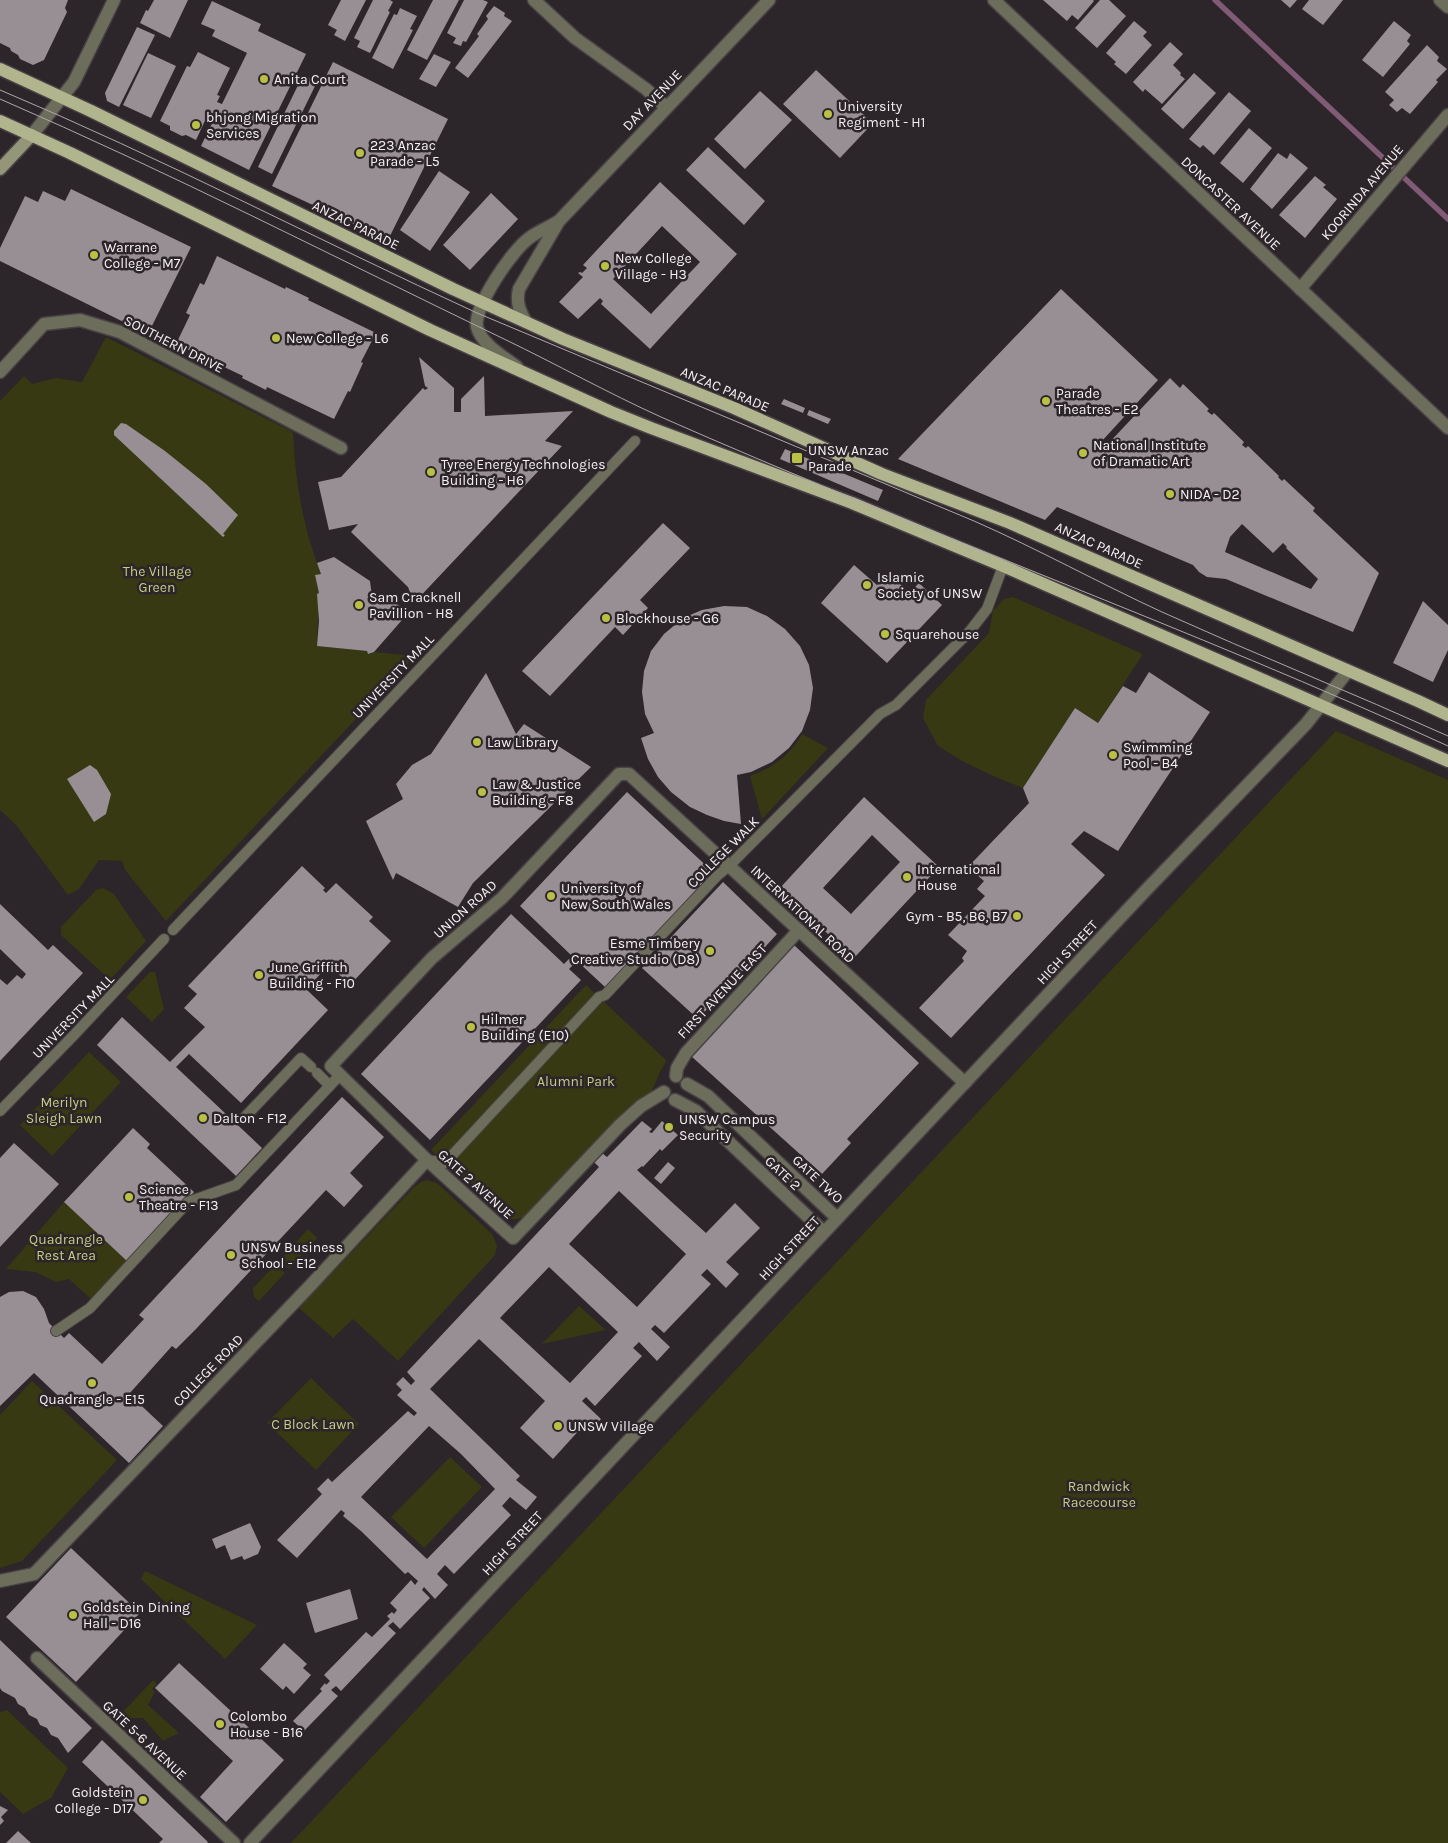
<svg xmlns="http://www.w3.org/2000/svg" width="1448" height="1843" font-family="Karla,sans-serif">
<rect width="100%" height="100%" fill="#2c2529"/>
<path fill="#373913" d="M106,337L293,432C295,481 303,528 321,574L315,575L319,593L317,646L367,651L368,654L374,652L415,656L166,921L125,870L122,861L99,860L79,889L68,895L16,825L0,810V401L24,376L32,384L56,378L82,382Z
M1013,597L1143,654L1098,723L1075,708L1023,788L993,776L962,761L938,746L923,718L926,700L989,633L993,611L1004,599Z
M1336,731L1448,780V1843H291Z
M802,734L828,748L762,819L750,776C773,768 790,755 802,734Z
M103,888L114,894L146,941L110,980L61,935V927L96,890Z
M150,972H155L164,1009L152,1022L126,997Z
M586,985L667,1061C658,1072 656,1086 648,1097L527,1216C516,1221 508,1220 498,1213L431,1150Z
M89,1052L121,1082L52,1156L20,1125Z
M427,1180L437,1183L492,1234L497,1245L495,1255L398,1361L353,1319L333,1338L299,1308L414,1187L421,1182Z
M64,1202L129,1263L93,1301L69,1279L56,1282L35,1272L6,1269Z
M308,1229L317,1238L289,1269L279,1261Z
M276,1264L285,1273L259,1301L254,1297L253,1288Z
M579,1306L606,1330L542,1344Z
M311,1378L359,1424L316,1470L267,1423Z
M32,1381L117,1460L22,1561L0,1568V1415Z
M450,1457L482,1487L424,1548L391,1517Z
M145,1571L257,1625L225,1659L141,1579Z
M153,1680L157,1684L152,1689L155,1691L148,1705L179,1733L163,1741L143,1718H123L120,1715Z
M7,1710L68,1768L51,1798L23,1814L0,1792V1712Z"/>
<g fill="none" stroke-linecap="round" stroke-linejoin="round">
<path stroke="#815b76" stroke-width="5.5" d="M1215,0L1448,219"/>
</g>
<path fill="#978f94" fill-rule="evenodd" d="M0,0H68L65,8L67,12L44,60L33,65L20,59L18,55L11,51L10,48L0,43Z
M154,0H188L170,38L140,23L146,10L148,11Z
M341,0H366L345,41L334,35L337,30L328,25Z
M373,0H390L393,2L388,11L390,12L370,53L357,47L360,41L354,38Z
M433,0H459L427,60L407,50Z
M464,0H483L488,2L466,42L463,41L461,46L453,43L456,38L447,33Z
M1043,0H1093L1094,1L1078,20L1072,15L1067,21Z
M1100,0H1109L1126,16L1097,48L1075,28Z
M1281,0H1297L1290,8Z
M1309,0H1343L1323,25L1302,9Z
M212,1L261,24L258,31L306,54L249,170L201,146L216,115L209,112L196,140L186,135L182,136L170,130V126L160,121L187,66L190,67L198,52L230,68L217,95L220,96L217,102L222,104L247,53L212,36L215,30L201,24Z
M494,6L505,13L504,16L512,21L468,78L455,68L479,36L477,34L488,19L486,16Z
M400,8L417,16L410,29L413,30L393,69L372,58L394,14L397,15Z
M1134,21L1147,32L1143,36L1152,45L1126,74L1114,64L1116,62L1106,53Z
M1394,21L1411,35L1407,41L1410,44L1383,77L1362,60Z
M137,27L155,35L119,107L107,101L105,93Z
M1170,42L1183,54L1173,65L1181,73L1180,75L1185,79L1162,104L1145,89L1143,92L1133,82Z
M1427,45L1439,57L1437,61L1447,69L1436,80L1438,82L1410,114L1402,108L1397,112L1389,105L1394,100L1385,92Z
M148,53L176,66L151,118L123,105Z
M434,54L451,62L436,87L419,79Z
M333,62L448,119L388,240L272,186Z
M816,70L873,123L840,158L783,104Z
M1194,73L1216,93L1183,129L1161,109Z
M303,75L317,82L272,174L258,167Z
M760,91L792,120L745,169L714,139Z
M1229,92L1251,111L1214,155L1203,145L1200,148L1189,139Z
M1249,128L1272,148L1243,183L1220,163Z
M708,147L765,201L744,225L686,170Z
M1278,153L1287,159L1290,153L1308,168L1272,209L1250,189Z
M439,171L470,192L430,251L400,230Z
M1315,176L1326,185L1323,187L1337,199L1305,238L1279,215Z
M660,182L737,254L650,349L601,304L603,301L600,298L578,319L559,302L583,277L578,273L580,272L582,273L587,268L583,265ZM662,226L700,262L651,314L613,279Z
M71,189L191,247L148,334L0,261V248L25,196L38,202L43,191L65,201Z
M491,193L518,219L470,270L443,245Z
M217,256L285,289L286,287L309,298L308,300L376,333L361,362L363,363L350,392L348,391L334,419L267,387L266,390L242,378L243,376L176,344L190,315L186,313L200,283L204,285Z
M1061,289L1158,380L1101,442L1106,446L1170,378L1180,388L1183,384L1209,409L1207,411L1212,415L1214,413L1244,442L1242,445L1246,448L1248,446L1279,476L1278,477L1282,481L1284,479L1315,508L1313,511L1379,573L1353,632L1226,579L1207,577L1199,572L1193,565L1057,507L1045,520L898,459ZM1242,524L1273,553L1283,543L1287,547L1286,548L1318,579L1311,589L1225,552L1230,537Z
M419,357L454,388V412H461V399L484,376L485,416L573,411L545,441L562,446L414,603L408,587L351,532L358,524L329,530L318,482L341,477L423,388L425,390L428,388L425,386Z
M784,399L805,408L803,413L781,404Z
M809,410L831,419L828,424L807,415Z
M121,423L126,424L165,451L206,484L238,515L223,534L225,535L223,537L114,435V431Z
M785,449L883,490L878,501L780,459Z
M663,523L690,548L640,600L648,608L623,635L615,627L550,696L522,671Z
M334,557L370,581L373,604L376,603V595L380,593L409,612L374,652L368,654L367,651L317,646L319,621L317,594L319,593L315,575L321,574L317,563Z
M854,565L877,585L889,573L909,593L919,583L942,605L887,663L821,603Z
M1423,601L1448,625V650L1433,682L1393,663Z
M724,606L747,607L767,616L785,629L800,646L809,665L813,688L810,710L802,731L789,748L772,762L751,772L737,775L741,824L724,821L707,815L690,807L671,792L658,777L648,759L641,738L654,733L645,714L642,692L644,671L651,651L664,634L683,618L702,610Z
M1149,672L1210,712L1118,851L1084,831L1071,844L1105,875L951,1038L919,1008L964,961L962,958L967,951L948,935L985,896L977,889L984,881L968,867L1029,803L1023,788L1075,708L1098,723L1123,686L1136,693Z
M486,673L516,734L524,724L591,767L473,883L458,907L396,873L393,880L366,821L403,799L396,784L412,765L431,754Z
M90,765L97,770L111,794L106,814L94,822L67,779Z
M627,792L713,872L605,987L577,961L569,969L581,980L430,1140L361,1074L511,914L564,964L572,956L520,906Z
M864,797L939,867L854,958L779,889ZM872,835L900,862L851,914L823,888Z
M302,866L325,888L323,890L326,893L336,883L373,917L369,921L391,941L350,985L329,965L306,989L328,1010L241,1103L189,1054L176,1067L262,1148L236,1176L97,1045L122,1017L170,1062L205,1027L184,1008L197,994L188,986Z
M723,882L777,934L698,1019L642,968Z
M0,904L48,950L53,945L83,973L0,1061V979L7,985L17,975L22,979L26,974L0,949Z
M794,945L919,1063L847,1139L851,1143L822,1174L691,1056Z
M342,1097L384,1137L350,1173L363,1186L344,1207L326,1190L196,1329L176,1349L172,1346L129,1394L163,1426L129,1463L34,1373L0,1406V1297L9,1292L23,1291L36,1297L44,1309L49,1323L64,1338L69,1333L102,1364L144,1319L139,1315Z
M642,1121L652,1129L649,1132L652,1133L662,1121L678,1135L662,1151L660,1149L643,1167L642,1166L637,1170L675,1205L706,1233L735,1203L760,1228L726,1262L739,1274L726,1288L707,1269L701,1275L711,1284L664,1333L655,1325L651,1329L670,1347L657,1361L639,1342L633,1348L642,1356L595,1406L586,1397L582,1401L601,1419L588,1433L582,1427L553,1459L520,1428L545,1401L479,1339L430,1389L520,1476L516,1480L537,1497L526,1510L510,1497L502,1506L511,1515L454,1574L445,1565L437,1574L448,1585L435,1599L424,1587L422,1590L430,1598L400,1629L393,1622L388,1626L396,1633L341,1691L336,1686L331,1690L338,1696L304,1731L293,1721L322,1691L320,1689L325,1683L326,1685L330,1681L324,1675L366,1632L372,1637L390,1619L387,1616L392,1612L394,1614L397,1610L390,1603L411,1580L415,1585L418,1581L408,1572L405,1574L361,1531L343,1516L345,1513L341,1510L297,1558L277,1540L322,1494L317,1489L328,1478L332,1482L408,1411L414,1416L417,1413L397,1395L402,1390L396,1384L403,1377L411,1385L415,1381L407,1372L599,1167L594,1162L602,1153L607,1157ZM619,1191L686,1254L637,1307L569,1244ZM549,1267L618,1332L570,1383L500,1318ZM429,1426L461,1454L495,1489L427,1559L361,1497Z
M133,1128L150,1144L147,1148L194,1192L129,1263L64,1202Z
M14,1143L59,1184L0,1247V1158Z
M668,1162L675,1168L661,1184L654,1178Z
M250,1523L261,1547L258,1554L244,1560L242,1556L231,1560L225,1545L216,1549L212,1539Z
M71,1548L140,1613L76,1682L6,1617Z
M350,1589L358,1619L315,1633L306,1603Z
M0,1640L92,1728L68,1753L58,1738L51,1735L47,1728L40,1725L37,1719L29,1715L25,1708L18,1704L15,1698L2,1691L0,1688Z
M284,1643L307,1664L303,1668L311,1675L294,1694L286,1686L283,1690L260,1669Z
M179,1663L284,1760L226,1822L200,1797L233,1761L155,1688Z
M102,1740L208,1842L207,1843H159L163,1839L82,1762Z
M0,1806L8,1810L1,1817L4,1821L0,1825Z
M18,1831L31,1843H6Z"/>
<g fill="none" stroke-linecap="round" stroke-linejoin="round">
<g stroke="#484145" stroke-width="12">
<path id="pedestrian" d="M173,930L635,441
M317,1073L330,1086
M0,1111L74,1035L164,939
M243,1119L301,1058L311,1067
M427,1160L445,1163L599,997L605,995L717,876L729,866L880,714L896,705L970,631L987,609L1003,566
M56,1331L90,1308L188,1202L236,1185L340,1075"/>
</g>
<g stroke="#484145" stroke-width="15">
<path id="minor" d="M1440,0L1448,7
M1300,289L1448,115
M0,372L44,324L80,320L120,332L341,448
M676,1076L677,1068L686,1053L799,930
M687,1084L708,1096L837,1218
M664,1092L641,1106L620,1125L513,1238L427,1160L331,1066L432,958L502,898L619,774H629L965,1083
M675,1100L696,1111L824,1232
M0,1581L34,1574L309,1287L427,1160
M37,1658L234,1843"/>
</g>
<g stroke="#484145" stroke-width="15">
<path id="tertiary" d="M534,0L575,38L646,89L666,107
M994,0L1448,428
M32,135L74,82L114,0
M526,322C519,310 516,302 519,289L559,221L769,0
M517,367C504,357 481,344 477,327C473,307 512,251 528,239C536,232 548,228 557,222
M250,1843L1148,888L1306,724L1348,671"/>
</g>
<g stroke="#484145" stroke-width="15">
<path id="secondary" d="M0,169L32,135"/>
</g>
<g stroke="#484145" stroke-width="15">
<path id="primary" d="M0,69L91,111L453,289L563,339L734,408L882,474L1010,523L1418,701L1448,715
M0,121L70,153L430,330L611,412L651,428L852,503L1003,566L1448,761"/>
</g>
<use href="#pedestrian" stroke="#6c6e5b" stroke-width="10"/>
<use href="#minor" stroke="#6c6e5b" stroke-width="12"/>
<use href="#tertiary" stroke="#6c6e5b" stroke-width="12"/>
<use href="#secondary" stroke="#939678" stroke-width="12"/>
<use href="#primary" stroke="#b1b58e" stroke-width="12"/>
<path stroke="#ada7aa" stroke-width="1" d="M0,90C162,158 318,240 477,313L974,521C1038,549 1099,583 1162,612C1257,655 1353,693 1448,736
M0,99C171,173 336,258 504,339C556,364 608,393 661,417C921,532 1189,627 1448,746"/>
</g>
<g fill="#bac045" stroke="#2c2529" stroke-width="2">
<circle cx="264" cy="79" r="5"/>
<circle cx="828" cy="114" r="5"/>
<circle cx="196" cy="125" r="5"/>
<circle cx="360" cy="153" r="5"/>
<circle cx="94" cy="255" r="5"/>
<circle cx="605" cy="266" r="5"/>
<circle cx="276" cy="338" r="5"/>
<circle cx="1046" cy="401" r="5"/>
<circle cx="1083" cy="453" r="5"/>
<rect x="791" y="452" width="12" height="12" rx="2.5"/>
<circle cx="431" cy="472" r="5"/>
<circle cx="1170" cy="494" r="5"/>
<circle cx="867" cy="585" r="5"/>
<circle cx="359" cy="605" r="5"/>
<circle cx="606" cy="618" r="5"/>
<circle cx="885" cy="634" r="5"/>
<circle cx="477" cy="742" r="5"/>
<circle cx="1113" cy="755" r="5"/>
<circle cx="482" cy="792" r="5"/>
<circle cx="907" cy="877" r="5"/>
<circle cx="551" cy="896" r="5"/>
<circle cx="1017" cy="916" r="5"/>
<circle cx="710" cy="951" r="5"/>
<circle cx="259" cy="975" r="5"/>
<circle cx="471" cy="1027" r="5"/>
<circle cx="203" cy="1118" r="5"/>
<circle cx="669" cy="1127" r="5"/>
<circle cx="129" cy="1197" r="5"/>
<circle cx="231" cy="1255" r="5"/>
<circle cx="92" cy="1383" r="5"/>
<circle cx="558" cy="1426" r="5"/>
<circle cx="73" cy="1615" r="5"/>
<circle cx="220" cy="1724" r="5"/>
<circle cx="143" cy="1800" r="5"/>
</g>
<g text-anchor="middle" stroke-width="5" stroke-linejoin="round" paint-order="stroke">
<g font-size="14" fill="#f5f0f3" stroke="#2c2529" text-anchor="start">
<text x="274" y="84">Anita Court</text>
<text x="838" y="111">University<tspan x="838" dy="16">Regiment - H1</tspan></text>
<text x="206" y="122">bhjong Migration<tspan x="206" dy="16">Services</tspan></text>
<text x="370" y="150">223 Anzac<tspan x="370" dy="16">Parade - L5</tspan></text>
<text x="104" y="252">Warrane<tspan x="104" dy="16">College - M7</tspan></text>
<text x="615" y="263">New College<tspan x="615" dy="16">Village - H3</tspan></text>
<text x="286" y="343">New College - L6</text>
<text x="1056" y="398">Parade<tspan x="1056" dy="16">Theatres - E2</tspan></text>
<text x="1093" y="450">National Institute<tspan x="1093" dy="16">of Dramatic Art</tspan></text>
<text x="808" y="455">UNSW Anzac<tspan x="808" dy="16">Parade</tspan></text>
<text x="441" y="469">Tyree Energy Technologies<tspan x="441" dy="16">Building - H6</tspan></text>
<text x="1180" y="499">NIDA - D2</text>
<text x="877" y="582">Islamic<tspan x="877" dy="16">Society of UNSW</tspan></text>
<text x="369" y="602">Sam Cracknell<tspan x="369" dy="16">Pavillion - H8</tspan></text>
<text x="616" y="623">Blockhouse - G6</text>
<text x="895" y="639">Squarehouse</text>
<text x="487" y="747">Law Library</text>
<text x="1123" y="752">Swimming<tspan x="1123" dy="16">Pool - B4</tspan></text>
<text x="492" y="789">Law &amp; Justice<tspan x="492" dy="16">Building - F8</tspan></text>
<text x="917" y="874">International<tspan x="917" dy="16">House</tspan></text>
<text x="561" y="893">University of<tspan x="561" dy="16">New South Wales</tspan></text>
<text x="1007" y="921" text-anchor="end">Gym - B5, B6, B7</text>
<text x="700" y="948" text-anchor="end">Esme Timbery<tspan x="700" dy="16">Creative Studio (D8)</tspan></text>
<text x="269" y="972">June Griffith<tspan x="269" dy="16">Building - F10</tspan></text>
<text x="481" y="1024">Hilmer<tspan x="481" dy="16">Building (E10)</tspan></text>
<text x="213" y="1123">Dalton - F12</text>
<text x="679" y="1124">UNSW Campus<tspan x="679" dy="16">Security</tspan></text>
<text x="139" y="1194">Science<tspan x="139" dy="16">Theatre - F13</tspan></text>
<text x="241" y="1252">UNSW Business<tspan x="241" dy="16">School - E12</tspan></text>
<text x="92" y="1404" text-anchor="middle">Quadrangle - E15</text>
<text x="568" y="1431">UNSW Village</text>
<text x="83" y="1612">Goldstein Dining<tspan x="83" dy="16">Hall - D16</tspan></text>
<text x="230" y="1721">Colombo<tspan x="230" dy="16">House - B16</tspan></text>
<text x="133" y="1797" text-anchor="end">Goldstein<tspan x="133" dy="16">College - D17</tspan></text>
</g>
<g font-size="14" fill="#f5f0f3" stroke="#2c2529">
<text transform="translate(652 100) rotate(-46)" y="5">DAY AVENUE</text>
<text transform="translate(1362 192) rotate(-50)" y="5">KOORINDA AVENUE</text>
<text transform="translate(1231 203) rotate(43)" y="5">DONCASTER AVENUE</text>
<text transform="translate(356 225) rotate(26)" y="5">ANZAC PARADE</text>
<text transform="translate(174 344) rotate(27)" y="5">SOUTHERN DRIVE</text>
<text transform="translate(725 389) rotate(23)" y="5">ANZAC PARADE</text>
<text transform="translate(1099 545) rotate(24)" y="5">ANZAC PARADE</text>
<text transform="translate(393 676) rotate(-46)" y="5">UNIVERSITY MALL</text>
<text transform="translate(723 852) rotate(-45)" y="5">COLLEGE WALK</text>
<text transform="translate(465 909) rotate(-42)" y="5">UNION ROAD</text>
<text transform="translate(803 914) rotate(43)" y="5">INTERNATIONAL ROAD</text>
<text transform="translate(1067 952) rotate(-47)" y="5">HIGH STREET</text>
<text transform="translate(722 991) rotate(-47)" y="5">FIRST AVENUE EAST</text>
<text transform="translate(73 1016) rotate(-46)" y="5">UNIVERSITY MALL</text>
<text transform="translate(783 1173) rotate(43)" y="5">GATE 2</text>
<text transform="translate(818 1179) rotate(43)" y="5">GATE TWO</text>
<text transform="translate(476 1184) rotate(42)" y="5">GATE 2 AVENUE</text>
<text transform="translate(789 1248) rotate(-47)" y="5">HIGH STREET</text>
<text transform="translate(208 1370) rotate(-46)" y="5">COLLEGE ROAD</text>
<text transform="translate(512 1543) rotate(-47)" y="5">HIGH STREET</text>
<text transform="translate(145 1740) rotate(43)" y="5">GATE 5-6 AVENUE</text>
</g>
<g font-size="14" fill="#c7cd85" stroke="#2c2529">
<text x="157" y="576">The Village<tspan x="157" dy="16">Green</tspan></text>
<text x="576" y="1086">Alumni Park</text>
<text x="64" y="1107">Merilyn<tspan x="64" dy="16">Sleigh Lawn</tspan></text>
<text x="66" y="1244">Quadrangle<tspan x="66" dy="16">Rest Area</tspan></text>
<text x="313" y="1429">C Block Lawn</text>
<text x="1099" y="1491">Randwick<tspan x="1099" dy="16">Racecourse</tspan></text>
</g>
</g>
</svg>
